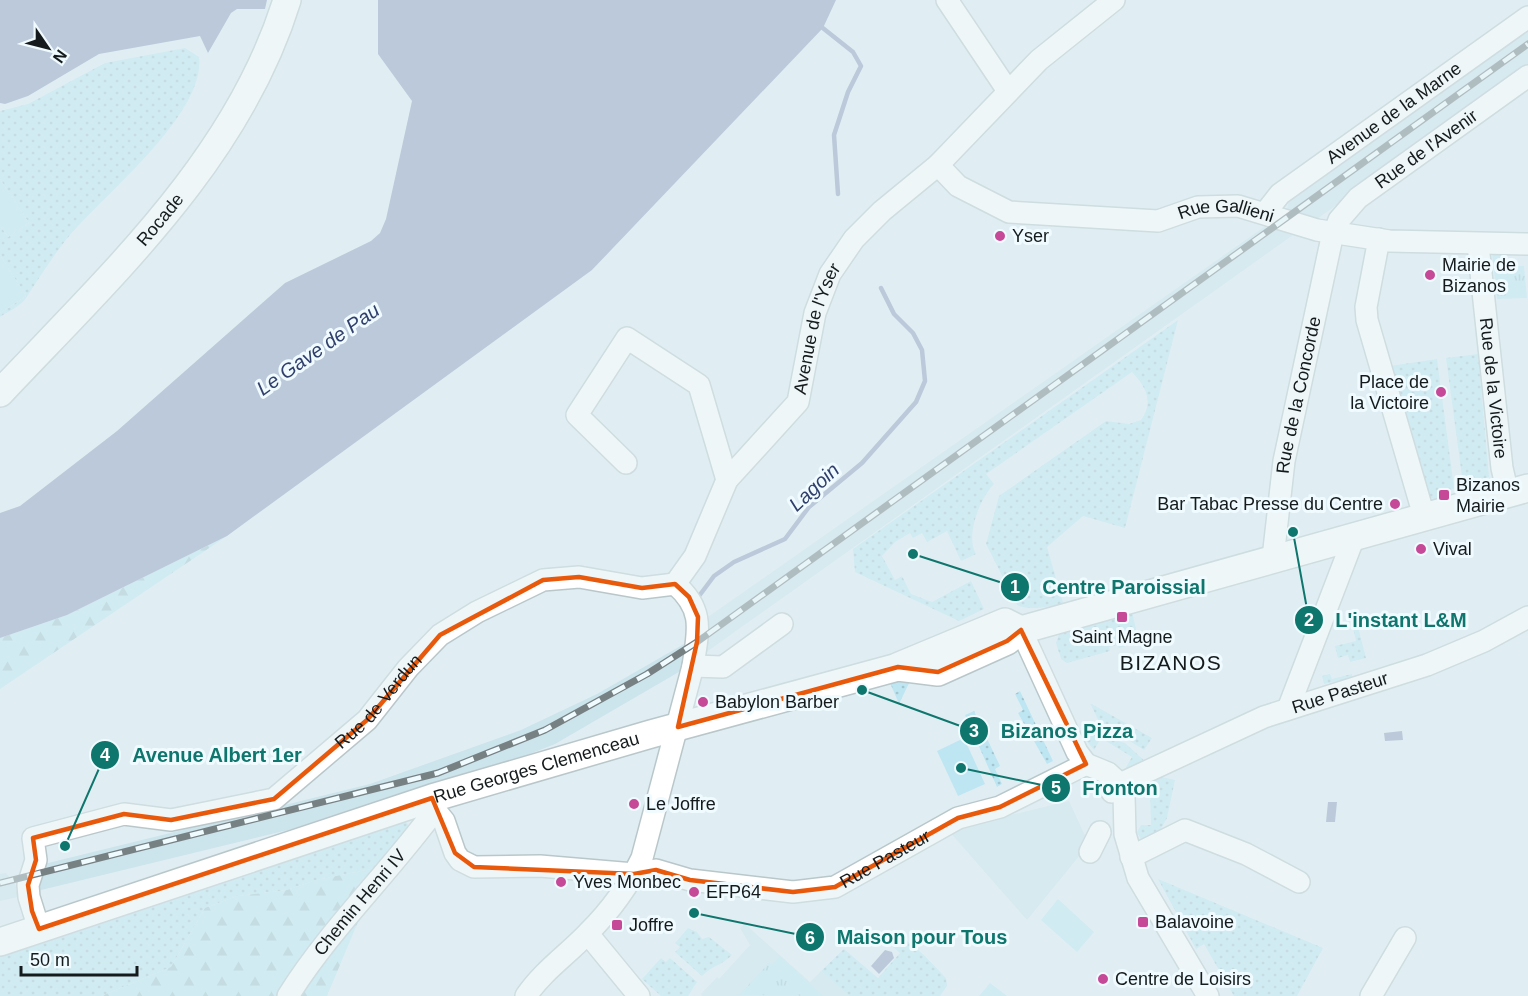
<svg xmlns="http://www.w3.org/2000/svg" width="1528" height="996" font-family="Helvetica,sans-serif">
<defs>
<pattern id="grass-dots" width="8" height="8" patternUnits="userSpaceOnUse" patternTransform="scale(1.5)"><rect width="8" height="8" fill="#bee6f2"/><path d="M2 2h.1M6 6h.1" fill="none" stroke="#a2c5cf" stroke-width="1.8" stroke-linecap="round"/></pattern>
<pattern id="forest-firs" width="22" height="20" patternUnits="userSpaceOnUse" patternTransform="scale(1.5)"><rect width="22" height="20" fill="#bee6f2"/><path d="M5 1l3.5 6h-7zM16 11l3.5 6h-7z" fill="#a2c5cf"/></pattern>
<pattern id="park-tufts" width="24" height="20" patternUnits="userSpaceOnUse" patternTransform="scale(1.5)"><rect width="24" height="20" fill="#bee6f2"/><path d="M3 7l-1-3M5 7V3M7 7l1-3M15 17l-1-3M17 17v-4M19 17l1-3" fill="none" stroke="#a2c5cf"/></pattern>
</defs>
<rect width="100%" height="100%" fill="#e0eef3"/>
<path fill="#cce4eb" d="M1528,28V66L1317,219L1287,210L1289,199Z
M1267,225L1293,235L705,653L708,617Z
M684,644V669L555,744L502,765L325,821L37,891L44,864L370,784L521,730L597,694Z
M1069,801L1089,844L1027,920L948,830Z
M6,873L15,883L18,897L0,901V874Z
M745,924L810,982L821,971L849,996H702L701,994L717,977L719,979L750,945L740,928Z"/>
<path fill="url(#grass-dots)" d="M185,48L199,57C206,113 105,194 70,235C54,254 40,277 26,298C21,306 7,312 0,317V313L26,296L0,255V225L8,237L29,223L0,179V111L28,104L105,63Z
M1178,320L1125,528L1083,516L1047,547L1063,603C1052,607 1027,611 1017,605L986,544L999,496L1106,421L1129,424L1141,420C1154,401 1146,387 1132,372L986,474L994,484C980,498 965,536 976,554L961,561L947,531L927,542L922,533L913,538L910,533L895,542L882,556L895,580L902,576L911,594L932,602L971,581L984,609L959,621L855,572L853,549Z
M1478,354L1489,477L1463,484L1446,358Z
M1437,359L1454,488L1435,499L1430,498L1390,366Z
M1132,612L1139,642L1119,648L1118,645L1109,647L1110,651L1067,663L1061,659L1056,643L1059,634L1114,617L1116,623L1130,619L1129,613Z
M1358,627L1366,658L1350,662L1348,655L1338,658L1335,646L1356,641L1353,628Z
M1330,674L1332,679L1352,674V678L1324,684L1322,676Z
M888,678L911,679L899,704Z
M1020,691L1053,761L1047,764L1018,713L1023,710L1015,694Z
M1090,703L1152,738L1144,750L1122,736L1103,730Z
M974,711L1000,766L995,769L1002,784L997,787L965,715Z
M1091,733L1125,743L1147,763L1131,772L1125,769L1132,757L1101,738L1094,750L1081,734Z
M1158,776L1175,780L1167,818L1157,836L1142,841L1137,832L1141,825H1151L1150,790L1135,788Z
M405,820L411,829L381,867L316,880L287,890L237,896L205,908L171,967L101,996H0V955Z
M1158,879L1323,948L1297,996H1234L1204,944L1196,949Z
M688,928L697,932L702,939L709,937L732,955C723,965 711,966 702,976L675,952L680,947L675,943Z
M894,936C909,936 935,967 946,978L947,986L940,996H849L821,971L844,949L878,978L900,953L888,943Z
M661,958L666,962L670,958L697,982L688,996H661L642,979Z"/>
<path fill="url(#forest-firs)" d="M227,536L0,689V638L67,615Z
M381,867L327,996H101L171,967L205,908L237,896L287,890L316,880Z"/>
<path fill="url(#park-tufts)" d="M1492,252H1506L1508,266H1524L1527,298L1497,299Z
M780,956L823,996L739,995L769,963L772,965Z"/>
<path fill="#bee6f2" d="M0,179L29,223L8,237L0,225Z
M0,255L26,296L0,313Z
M964,738L985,784L958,796L937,751Z
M1058,899L1094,932L1077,952L1041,920Z
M990,983L1007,996H979Z"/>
<path fill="#8f9cbc" d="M0,0H267L265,9H237L231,13L208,53L200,36L99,54L28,96L5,104L0,103Z
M378,0H836L823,28L592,270L227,536L67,615L0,638V513L20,506L117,431L285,283L371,241L380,233L386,219L412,101L378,54Z
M1402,731L1403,740L1385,741L1384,733Z
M1328,802H1337L1335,822H1326Z
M885,950L892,952L894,958L879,974L871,966Z"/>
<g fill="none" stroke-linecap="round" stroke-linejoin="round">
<path stroke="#8f9cbc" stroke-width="4.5" d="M819,25L853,52L861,66L848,92L834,135L838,194
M696,600L714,576L734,562L785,539L809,507L862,463L916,402L925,381L922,350L913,333L894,314L881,288"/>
<g stroke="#b9c7cb" stroke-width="24">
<g id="minor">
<path d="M947,0L1008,91"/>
<path id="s1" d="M938,165L958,186L1009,212L1158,221L1198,207L1238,206L1317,230L1389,241L1528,244"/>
<path id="s2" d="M1265,213L1280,194L1528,17"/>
<path d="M1379,239L1366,307L1367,320L1424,516"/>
<path id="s3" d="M1478,245L1502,468L1508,494"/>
<path d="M626,463L577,415L627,338L699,385L727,480"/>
<path id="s4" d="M1273,558L1284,461L1331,242L1339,220L1358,198L1528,76"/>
<path id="s5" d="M675,584L695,556L727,480L798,402L815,313L830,274L854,239L882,211L938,165L1039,60L1114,0"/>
<path d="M1021,630L1077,752L1086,764L1108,773L1120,784L1124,795L1125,834L1138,878L1208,996"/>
<path d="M693,666L723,667L782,624"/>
<path d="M1288,709L1354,537"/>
<path id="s6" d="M1112,792L1120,784L1264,717L1427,665L1484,641L1528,617"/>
<path id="s7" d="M432,798L435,810L444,821L455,853L460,860L474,867L540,866L634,874L656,870L690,880L793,892L835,887L958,818L1000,807L1086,764"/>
<path d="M1090,852L1100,832"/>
<path d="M1131,857L1185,830L1246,854L1299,882"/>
<path id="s8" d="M39,929L29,897L28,885L36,860L33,838L124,814L171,820L274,799L367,720L408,668L440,635L477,612L543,580L579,577L642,588L675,584"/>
<path d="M588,934L639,996"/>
<path id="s9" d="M288,996C330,929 388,874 435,810"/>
<path d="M526,996C543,971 567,955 588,933C609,912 629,885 642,858L693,666C698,631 705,610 675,584"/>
<path d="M1371,996L1405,938"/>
</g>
</g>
<g stroke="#b9c7cb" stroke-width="30">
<g id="major">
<path id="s10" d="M0,393C111,275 238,159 287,0"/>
<path d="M899,666L1005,622L1021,630"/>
<path id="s11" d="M0,942L432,798L651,734L898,667L938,672L1007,641L1021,630L1528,488"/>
</g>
</g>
<use href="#minor" stroke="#fff" stroke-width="21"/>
<use href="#major" stroke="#fff" stroke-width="27"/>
<g stroke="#778184" stroke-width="7">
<path id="rail" d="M0,883L438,773L545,730L647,674L697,642L1528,44"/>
</g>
<use href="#rail" stroke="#f0fbff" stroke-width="4.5" stroke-dasharray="14" stroke-linecap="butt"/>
</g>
<path d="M0 0H1528V996H0ZM579,577L642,588L675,584L689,597L698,617L697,642L678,727L898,667L938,672L1007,641L1021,630L1086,764L1000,807L958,818L835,887L793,892L690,880L656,870L634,874L474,867L455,853L432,798L39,929L32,911L28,885L36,860L33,838L124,814L171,820L274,799L367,720L440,635L543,580Z" fill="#e0eef3" fill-opacity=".55" fill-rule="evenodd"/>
<path fill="none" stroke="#e8590c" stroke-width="4.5" stroke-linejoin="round" d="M579,577L642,588L675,584L689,597L698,617L697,642L678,727L898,667L938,672L1007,641L1021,630L1086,764L1000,807L958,818L835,887L793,892L690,880L656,870L634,874L474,867L455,853L432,798L39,929L32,911L28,885L36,860L33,838L124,814L171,820L274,799L367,720L440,635L543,580Z"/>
<g fill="#c64998" stroke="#f0fbff" stroke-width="2">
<circle cx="1000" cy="236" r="6"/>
<circle cx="1430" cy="275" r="6"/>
<circle cx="1441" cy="392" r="6"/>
<rect x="1438" y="489" width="12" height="12" rx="3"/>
<circle cx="1395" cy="504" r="6"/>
<circle cx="1421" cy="549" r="6"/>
<rect x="1116" y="611" width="12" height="12" rx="3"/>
<circle cx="703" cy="702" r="6"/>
<circle cx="634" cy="804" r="6"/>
<circle cx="561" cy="882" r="6"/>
<circle cx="694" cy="892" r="6"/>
<rect x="1137" y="916" width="12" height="12" rx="3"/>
<rect x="611" y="919" width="12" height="12" rx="3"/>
<circle cx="1103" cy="979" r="6"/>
</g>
<g text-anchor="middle" stroke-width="6" stroke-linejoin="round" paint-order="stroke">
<g font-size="18" fill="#151b1c" stroke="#f0fbff">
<text dy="6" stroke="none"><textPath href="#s2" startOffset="164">Avenue de la Marne</textPath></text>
<text dy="6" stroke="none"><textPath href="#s4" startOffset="458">Rue de l'Avenir</textPath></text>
<text dy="6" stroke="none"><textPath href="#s1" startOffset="306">Rue Gallieni</textPath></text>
<text dy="6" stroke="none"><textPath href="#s10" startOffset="236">Rocade</textPath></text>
<text dy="6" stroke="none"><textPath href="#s5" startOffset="298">Avenue de l'Yser</textPath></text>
<text dy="6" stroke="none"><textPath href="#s3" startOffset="144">Rue de la Victoire</textPath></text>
<text dy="6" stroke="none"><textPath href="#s4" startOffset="165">Rue de la Concorde</textPath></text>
<text dy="6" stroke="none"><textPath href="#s6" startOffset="250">Rue Pasteur</textPath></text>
<text dy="6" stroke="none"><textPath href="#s8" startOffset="484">Rue de Verdun</textPath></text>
<text dy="6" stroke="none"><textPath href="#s11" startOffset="564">Rue Georges Clemenceau</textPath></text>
<text dy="6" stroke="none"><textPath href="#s7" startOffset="506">Rue Pasteur</textPath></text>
<text dy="6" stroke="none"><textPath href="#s9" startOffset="118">Chemin Henri IV</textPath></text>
</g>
<g font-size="18" fill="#151b1c" stroke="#f0fbff" text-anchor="start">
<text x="1012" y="242">Yser</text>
<text x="1442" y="271">Mairie de<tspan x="1442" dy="21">Bizanos</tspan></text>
<text x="1429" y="388" text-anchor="end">Place de<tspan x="1429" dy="21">la Victoire</tspan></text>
<text x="1456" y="491">Bizanos<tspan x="1456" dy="21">Mairie</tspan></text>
<text x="1383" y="510" text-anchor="end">Bar Tabac Presse du Centre</text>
<text x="1433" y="555">Vival</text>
<text x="1122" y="643" text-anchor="middle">Saint Magne</text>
<text x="715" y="708">Babylon Barber</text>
<text x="646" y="810">Le Joffre</text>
<text x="573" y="888">Yves Monbec</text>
<text x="706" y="898">EFP64</text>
<text x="1155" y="928">Balavoine</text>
<text x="629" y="931">Joffre</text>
<text x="1115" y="985">Centre de Loisirs</text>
</g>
<g font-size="20" font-style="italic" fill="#313f6c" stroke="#f0fbff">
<text transform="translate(318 349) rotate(-35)" y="7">Le Gave de Pau</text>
<text transform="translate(814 487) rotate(-43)" y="7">Lagoin</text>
</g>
<g font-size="21" letter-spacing="1.5" fill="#151b1c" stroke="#f0fbff">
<text x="1171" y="670">BIZANOS</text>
</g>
</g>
<path fill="none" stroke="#0f766e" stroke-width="2" d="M913 554L1015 587M1293 532L1309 620M862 690L974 731M65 846L105 755M961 768L1056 788M694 913L810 937"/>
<g fill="#0f766e" stroke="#f0fbff" stroke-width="2">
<circle cx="913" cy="554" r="6"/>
<circle cx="1293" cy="532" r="6"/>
<circle cx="862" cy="690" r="6"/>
<circle cx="65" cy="846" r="6"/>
<circle cx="961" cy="768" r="6"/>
<circle cx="694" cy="913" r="6"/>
<circle cx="1015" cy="587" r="15"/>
<circle cx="1309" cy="620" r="15"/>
<circle cx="974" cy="731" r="15"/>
<circle cx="105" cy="755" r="15"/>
<circle cx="1056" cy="788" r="15"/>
<circle cx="810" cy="937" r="15"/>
</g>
<g font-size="18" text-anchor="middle" font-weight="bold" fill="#fff">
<text x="1015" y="593">1</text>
<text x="1309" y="626">2</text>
<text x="974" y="737">3</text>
<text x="105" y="761">4</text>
<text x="1056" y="794">5</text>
<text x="810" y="944">6</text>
</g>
<g font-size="20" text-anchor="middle" font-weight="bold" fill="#0f766e" stroke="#f0fbff" stroke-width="6" stroke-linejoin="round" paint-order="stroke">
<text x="1124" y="594">Centre Paroissial</text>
<text x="1401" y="627">L'instant L&amp;M</text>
<text x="1067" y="738">Bizanos Pizza</text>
<text x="217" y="762">Avenue Albert 1er</text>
<text x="1120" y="795">Fronton</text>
<text x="922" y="944">Maison pour Tous</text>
</g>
<g transform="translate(48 48) rotate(125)" stroke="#f0fbff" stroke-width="4.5" paint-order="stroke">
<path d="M0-4.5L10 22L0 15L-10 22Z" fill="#151b1c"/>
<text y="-9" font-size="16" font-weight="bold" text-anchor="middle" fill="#151b1c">N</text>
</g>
<path d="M21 966v9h116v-9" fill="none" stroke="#151b1c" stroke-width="3"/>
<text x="30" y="966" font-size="18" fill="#151b1c" stroke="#f0fbff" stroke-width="4.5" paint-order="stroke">50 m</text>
</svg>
